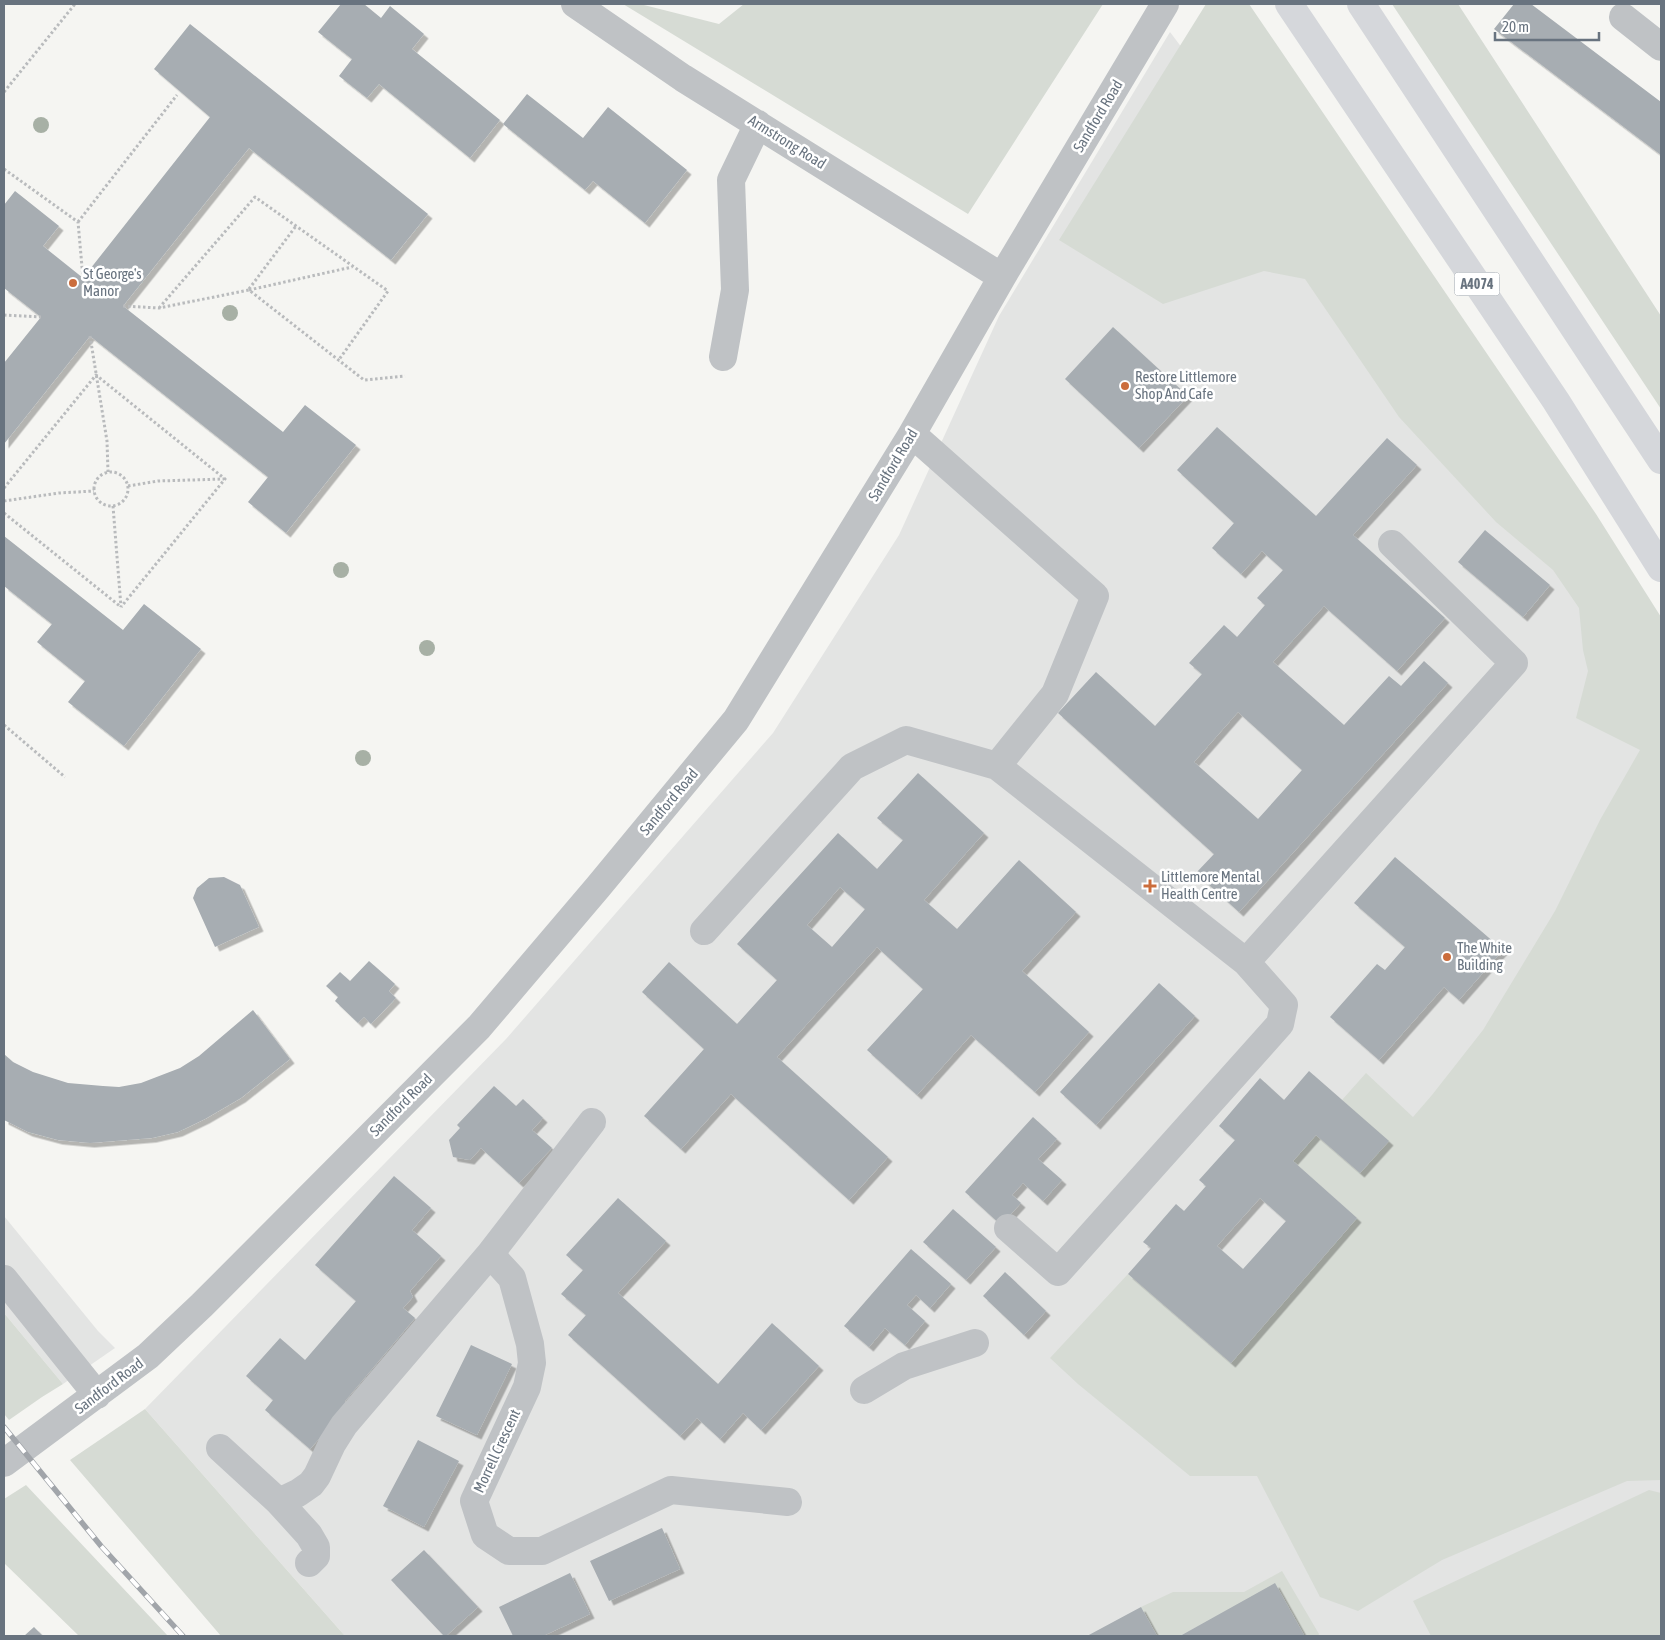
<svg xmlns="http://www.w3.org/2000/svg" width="1665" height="1640" font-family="'Asap Condensed',sans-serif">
<defs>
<filter id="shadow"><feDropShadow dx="4.5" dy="4.5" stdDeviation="0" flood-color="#0004"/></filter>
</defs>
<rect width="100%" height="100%" fill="#f5f5f2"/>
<path fill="#e3e4e3" d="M1170,32L1538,521L1661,729V1636H345L145,1409L506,1039L773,733L899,535L999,316Z
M4,1216L98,1331L115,1348L63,1384L4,1313Z"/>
<path fill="#d6dbd4" d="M623,4H640L719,24L744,4H1103L968,214Z
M1206,4H1249L1596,514L1661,617V1480L1627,1481L1442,1560L1358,1611L1320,1597L1257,1476H1190L1078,1384L1050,1358L1128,1274L1231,1363L1357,1218L1293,1161L1316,1135L1360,1173L1388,1141L1342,1100L1366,1073L1413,1117L1432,1095L1483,1030L1555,911L1600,820L1640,750L1576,718L1588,671L1583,650L1579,608L1553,570L1496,522L1399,417L1305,279L1264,271L1163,304L1059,240Z
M1392,4H1458L1661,316V409Z
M4,1313L63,1384L42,1397L9,1420L4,1414Z
M145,1409L345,1636H221L70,1460Z
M26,1485L168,1636H79L4,1563V1499Z
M1649,1490L1661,1493V1636H1431L1413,1601Z
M1282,1571L1319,1634L1318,1636H1302L1304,1635L1275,1584L1180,1636H1157L1141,1607L1173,1592H1244Z"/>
<path fill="#a7adb2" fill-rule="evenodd" filter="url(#shadow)" d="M341,4H364L381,18L390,6L424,34L412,49L500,120L470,158L379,84L367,98L339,76L352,59L318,32Z
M1514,4H1531L1661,102V155L1494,29Z
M190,24L428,214L391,260L249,148L123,306L283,432L305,405L356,445L286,533L248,502L268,477L90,336L4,444V363L41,317L4,288V205L15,191L59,226L43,246L83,278L210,117L154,69Z
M527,94L583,138L608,107L687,170L645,223L593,181L585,190L503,124Z
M1113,327L1188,396L1139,448L1065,379Z
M1217,427L1316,516L1387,438L1417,465L1353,535L1445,618L1397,671L1324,606L1273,662L1344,725L1389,676L1401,686L1424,661L1448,683L1239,912L1196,873L1214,854L1058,713L1096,672L1155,726L1202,674L1189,663L1224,625L1237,637L1265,605L1257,598L1283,570L1262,551L1241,574L1212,548L1234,523L1177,470ZM1238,712L1302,770L1258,819L1194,762Z
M1485,530L1550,585L1523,617L1458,562Z
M4,536L123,630L144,604L201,649L124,746L68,702L85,681L37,642L52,624L4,586Z
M918,773L984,833L924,900L957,929L1019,860L1076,912L1022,971L1089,1032L1035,1092L971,1035L917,1095L867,1050L923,989L877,947L777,1057L888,1157L849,1200L731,1094L681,1149L644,1116L704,1049L642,992L669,962L737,1024L777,980L737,944L838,833L877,869L903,840L877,818ZM840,887L865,909L832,947L807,925Z
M1395,857L1503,950L1459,1000L1444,987L1379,1060L1330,1017L1377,964L1385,970L1405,947L1354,903Z
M224,877L240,885L259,927L215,947L193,898L197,888L209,878Z
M369,961L395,984L389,991L396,998L371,1024L364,1017L358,1023L335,1001L338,997L326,986L340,972L350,981Z
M1159,983L1195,1016L1096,1125L1060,1092Z
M253,1010L290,1059L241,1098L205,1119L178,1132L152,1138L90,1143L58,1140L28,1132L4,1120V1054L13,1062L33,1072L68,1083L103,1086L119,1087L141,1083L180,1068L199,1056Z
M1309,1071L1389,1141L1360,1173L1316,1135L1293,1161L1357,1218L1231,1363L1128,1274L1151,1248L1143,1242L1176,1204L1184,1211L1206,1186L1199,1180L1235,1140L1219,1126L1260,1078L1284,1100ZM1260,1198L1286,1221L1243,1269L1217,1246Z
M494,1086L516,1106L523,1099L543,1118L532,1130L552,1148L519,1183L481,1148L470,1160L453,1157L449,1140L460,1128L457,1125Z
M1033,1117L1057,1139L1038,1159L1062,1180L1043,1201L1023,1183L1012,1195L1021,1203L1001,1225L965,1192Z
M394,1176L431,1208L412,1230L441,1256L410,1291L413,1297L403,1308L415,1318L345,1401L347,1407L310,1449L265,1410L273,1400L246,1376L280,1338L305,1360L356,1301L315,1265Z
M618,1198L666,1241L618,1293L718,1384L772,1323L819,1366L761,1430L743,1413L720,1439L697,1418L680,1436L568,1335L586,1315L561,1294L583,1270L566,1255Z
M953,1209L996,1247L966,1280L923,1242Z
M911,1249L951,1284L930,1308L916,1295L907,1305L925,1321L905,1345L885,1328L869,1347L844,1326Z
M1005,1272L1046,1311L1024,1335L983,1296Z
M471,1345L512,1364L477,1435L436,1416Z
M418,1440L459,1461L424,1527L383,1506Z
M662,1528L680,1569L609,1601L590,1561Z
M424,1550L478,1607L446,1636H444L391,1580Z
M570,1573L590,1614L543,1636H513L499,1607Z
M1275,1583L1304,1635L1302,1636H1180Z
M1141,1607L1157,1636H1087Z
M34,1627L43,1636H24Z"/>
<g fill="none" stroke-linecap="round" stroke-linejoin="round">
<path stroke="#b9bbbd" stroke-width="3" stroke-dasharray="2.5 2.5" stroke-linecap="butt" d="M4,92L75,4
M4,169L78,222L83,278
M78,222L177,95
M249,289L296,226
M249,290L352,267
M123,306L159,308L249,290L364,380L405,376
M159,308L255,197L388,291L338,361
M4,315L41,317
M90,336L107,441L108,472
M94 489a17 17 0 1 1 34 0a17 17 0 1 1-34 0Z
M128,486L158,481L224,479
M4,488L96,375L225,479L121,607
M4,501L59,493L94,491
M113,506L121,607
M4,513L121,607
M4,725L65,777"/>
<path stroke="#bfc2c5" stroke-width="28" d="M575,4L683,78L1002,277
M1623,17L1661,47
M723,357L735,290L731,180L758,124
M912,434L1095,596L1055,694L997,766L1246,962L1284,1005L1280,1024L1058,1272L1008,1228
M704,931L852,767L906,740L997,766
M1246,962L1514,663L1392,544
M592,1122L490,1254L512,1278L530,1344L532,1363L527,1387L474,1501L485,1535L509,1551H542L671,1490L788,1502
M4,1279L97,1395
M864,1390L904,1366L975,1343
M220,1448L279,1502L309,1535L316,1547V1556L309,1563
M4,1463L148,1356L202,1305L479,1027L598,887L736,720L912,434L1002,277L1165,4
M279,1502L298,1493L311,1484L317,1476L332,1444L344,1425L490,1254"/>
<path stroke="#d5d7db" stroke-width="28" d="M1289,4L1556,401L1661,568
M1361,4L1661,460"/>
<g stroke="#a1a5aa" stroke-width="5.5">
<path id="rail" d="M4,1427L101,1546L183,1636"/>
</g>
<use href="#rail" stroke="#fff" stroke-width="4" stroke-dasharray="11" stroke-linecap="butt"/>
</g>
<g fill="#a7b0a5">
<circle cx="41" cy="125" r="8"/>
<circle cx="230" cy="313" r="8"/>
<circle cx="341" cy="570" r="8"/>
<circle cx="427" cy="648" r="8"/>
<circle cx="363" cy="758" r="8"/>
</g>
<g fill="#cb6d3c" stroke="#fff" stroke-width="2">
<circle cx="73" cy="283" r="5"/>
<circle cx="1125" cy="386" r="5"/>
<path d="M1147.5 878.5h5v5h5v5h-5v5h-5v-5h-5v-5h5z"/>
<circle cx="1447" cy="957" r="5"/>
</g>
<g text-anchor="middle" stroke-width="5" stroke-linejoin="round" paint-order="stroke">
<rect fill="#fff" stroke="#959da5" stroke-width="1" x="1454.5" y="272.5" width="45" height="23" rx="4"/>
<g font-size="14" font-weight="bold" fill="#68737f">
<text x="1477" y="289">A4074</text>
</g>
<g font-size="15" fill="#68737f" stroke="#fff">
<text transform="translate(1098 116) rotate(-59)" y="5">Sandford Road</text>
<text transform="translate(787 142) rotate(32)" y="5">Armstrong Road</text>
<text transform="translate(893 465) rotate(-59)" y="5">Sandford Road</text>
<text transform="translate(669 802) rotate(-50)" y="5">Sandford Road</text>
<text transform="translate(401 1105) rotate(-45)" y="5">Sandford Road</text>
<text transform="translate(109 1386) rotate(-37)" y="5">Sandford Road</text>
<text transform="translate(497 1451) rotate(-65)" y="5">Morrell Crescent</text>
</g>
<g font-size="15" fill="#68737f" stroke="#fff" text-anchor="start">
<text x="83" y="279">St George's<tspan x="83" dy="17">Manor</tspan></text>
<text x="1135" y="382">Restore Littlemore<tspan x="1135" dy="17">Shop And Cafe</tspan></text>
<text x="1161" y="882">Littlemore Mental<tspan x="1161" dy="17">Health Centre</tspan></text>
<text x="1457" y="953">The White<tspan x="1457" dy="17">Building</tspan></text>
</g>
</g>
<rect width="1665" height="1640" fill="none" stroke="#68737f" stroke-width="10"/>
<path d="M1495 32v8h104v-8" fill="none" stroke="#68737f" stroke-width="2.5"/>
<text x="1502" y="32" font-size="15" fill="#68737f" stroke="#ffffff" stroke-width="4" paint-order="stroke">20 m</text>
</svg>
